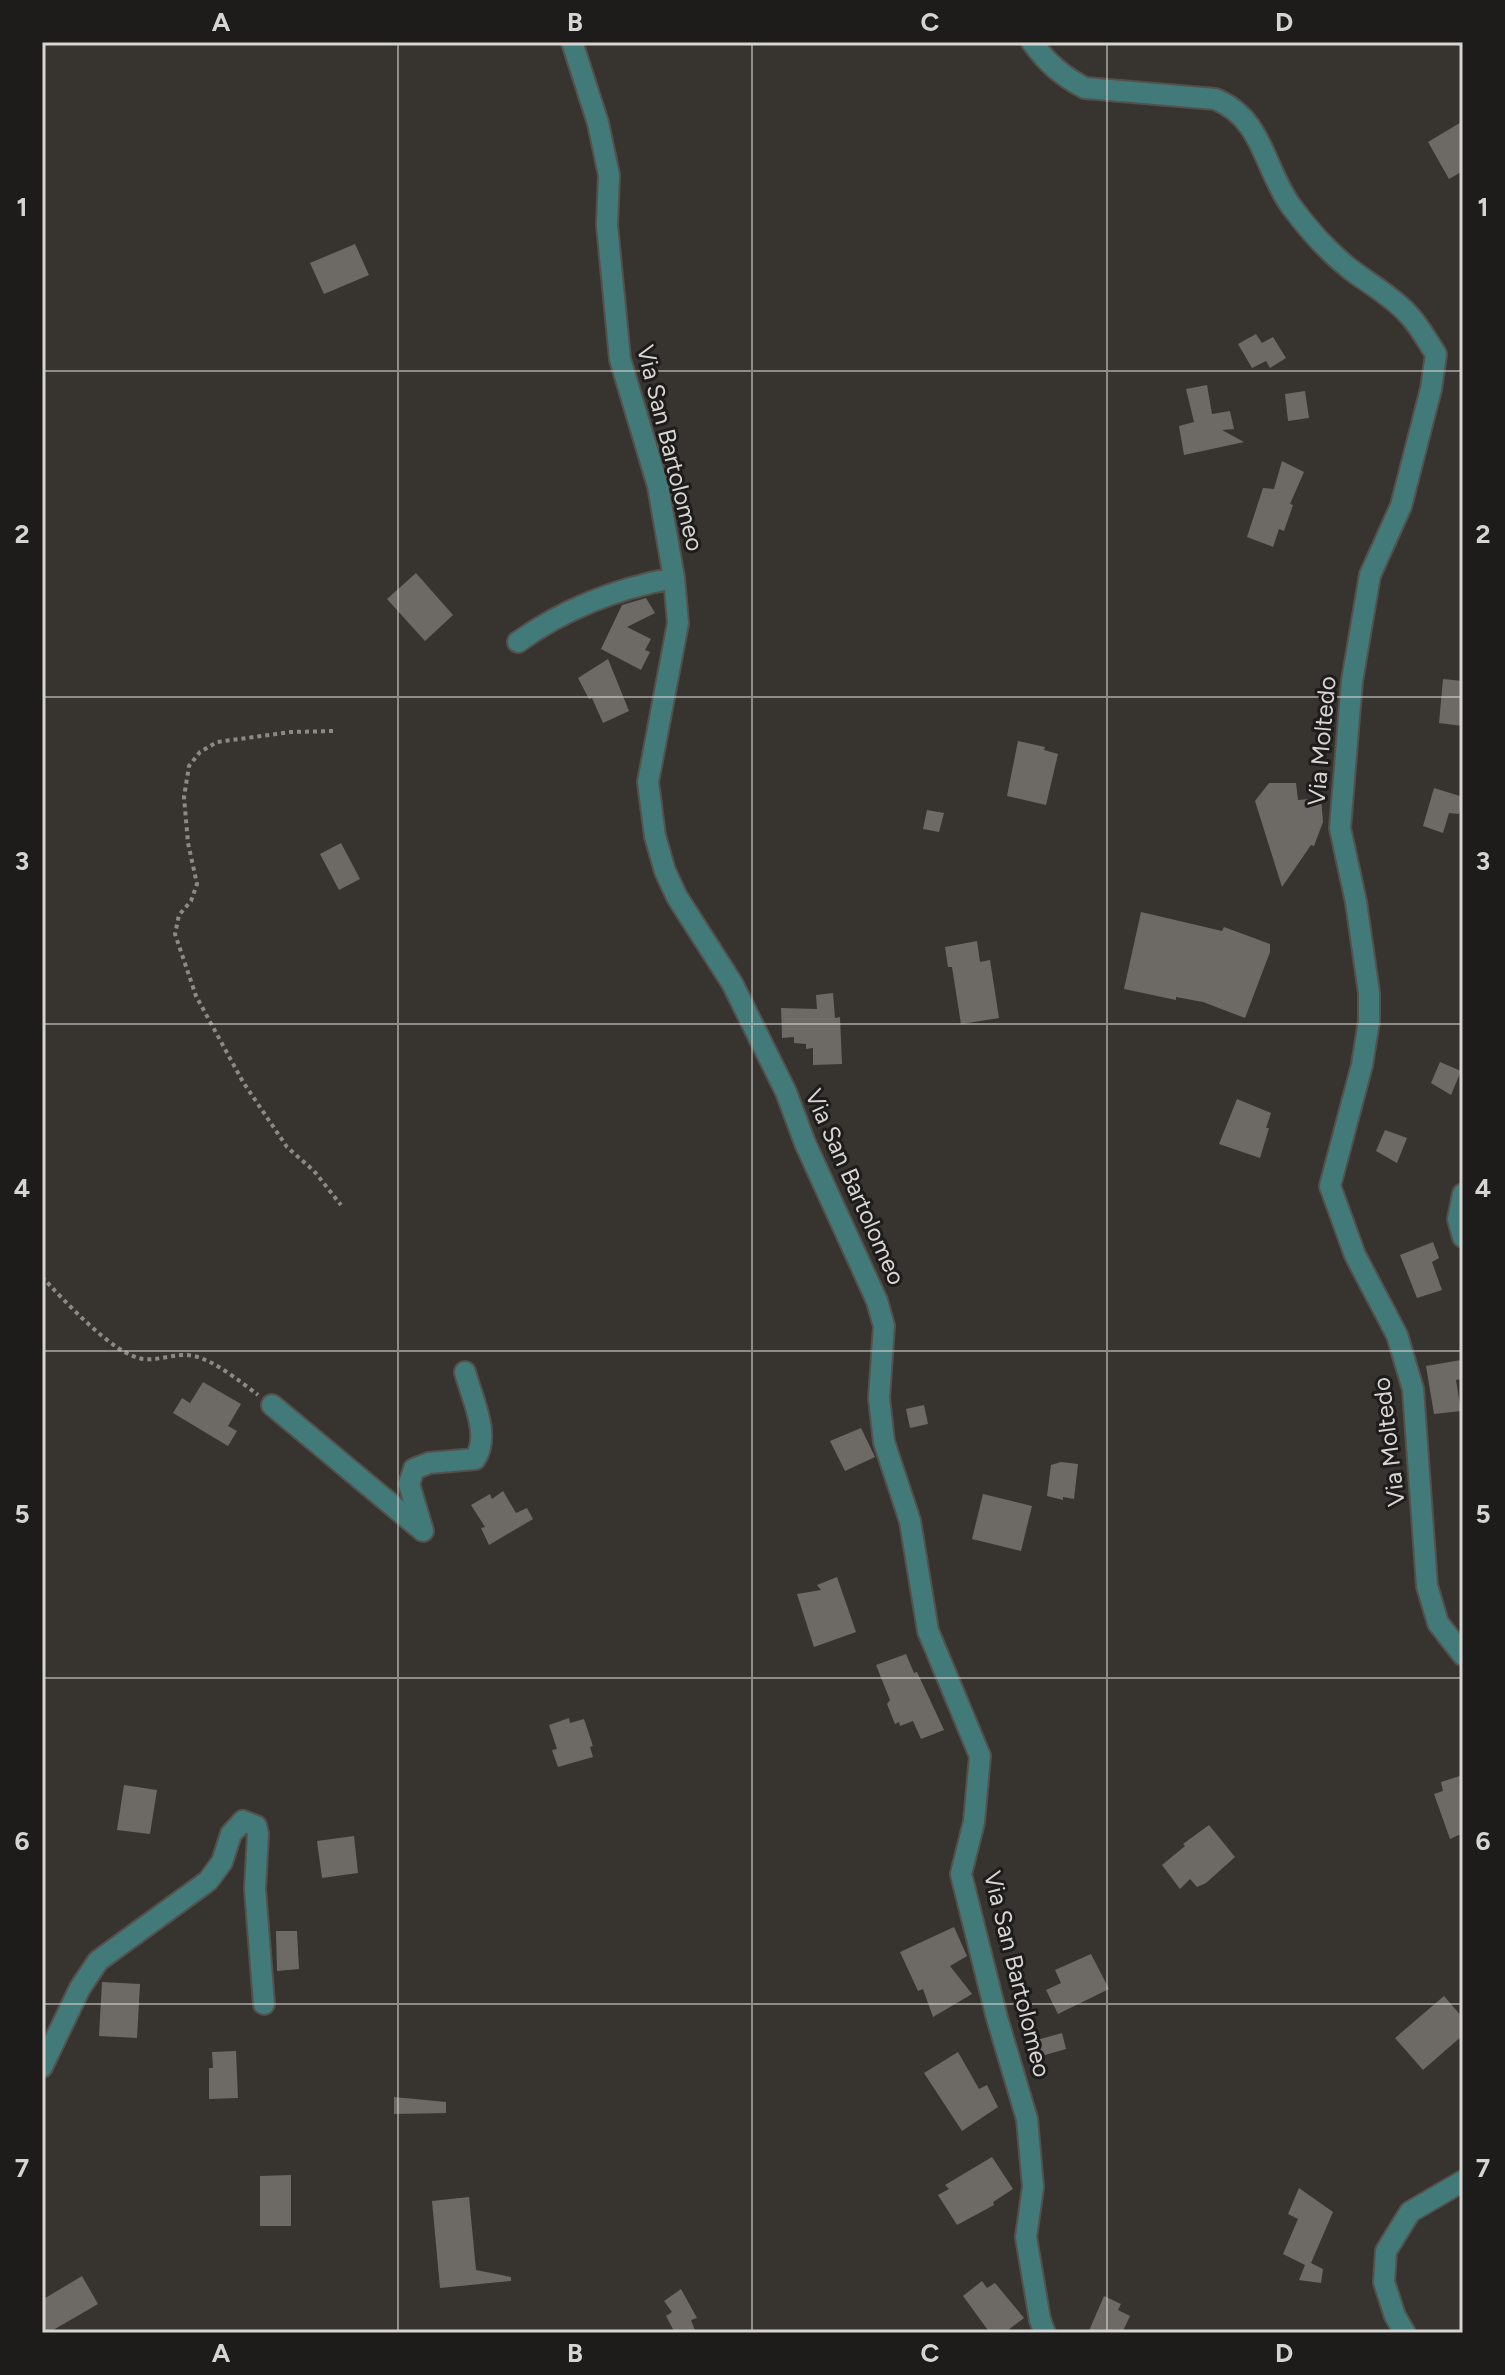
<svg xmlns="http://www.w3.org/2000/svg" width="1505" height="2375" font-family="Figtree,sans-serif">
<rect width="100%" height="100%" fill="#37342f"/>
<path fill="#6d6a65" d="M1463,121V171L1449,179L1428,142Z
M355,244L369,275L324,294L310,263Z
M1256,334L1262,343L1273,337L1286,358L1270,368L1266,361L1252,368L1238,344Z
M1207,385L1212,414L1230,411L1234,429L1222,430L1244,442L1184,455L1179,426L1194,422L1186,389Z
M1305,391L1309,418L1288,421L1285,394Z
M1282,461L1304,472L1290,504L1293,505L1284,531L1279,529L1273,547L1247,537L1263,488L1274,489Z
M416,573L453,615L425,641L387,599Z
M646,598L655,613L627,627L651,639L645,650L650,652L641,670L601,649L622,605Z
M608,659L629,711L603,723L592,698L589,699L578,678Z
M1443,679L1463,681V726L1439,723Z
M1018,741L1045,747L1044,750L1058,754L1046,805L1007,796Z
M1269,783H1296L1298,800L1321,798L1323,822L1314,846L1311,845L1282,887L1255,801Z
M1434,788L1463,797L1459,814L1449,813L1443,833L1423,826Z
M927,810L944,813L939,832L923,829Z
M341,843L360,879L339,890L320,854Z
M1141,912L1222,931L1224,927L1270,944V952L1245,1018L1203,1002L1176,997V1000L1124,989Z
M977,941L980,962L990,960L999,1018L961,1024L952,967H948L945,947Z
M833,993L835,1018L840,1017L842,1064L813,1065V1048L806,1049V1044L794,1043V1037L782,1038L781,1008L817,1009L816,995Z
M1440,1062L1461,1071L1451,1095L1431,1083Z
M1237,1099L1271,1113L1266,1128H1269L1260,1158L1219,1144Z
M1385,1130L1407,1138L1397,1163L1376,1151Z
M1433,1242L1439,1258L1432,1262L1442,1290L1417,1298L1400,1255Z
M1461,1360L1463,1379L1456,1380L1461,1411L1434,1414L1426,1366Z
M203,1382L241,1404L228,1426L237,1431L228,1446L173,1413L182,1398L190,1403Z
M924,1405L928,1424L910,1428L906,1409Z
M861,1428L875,1457L845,1471L830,1441Z
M1061,1462L1078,1464L1074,1499L1063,1497V1500L1047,1496L1051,1465Z
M503,1491L516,1513L527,1508L533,1519L489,1545L481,1528L485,1527L471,1505L490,1494L492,1499Z
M983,1494L1032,1506L1021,1551L972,1539Z
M837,1577L856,1632L814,1647L797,1594L821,1590L817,1585Z
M906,1654L914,1673L917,1672L944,1730L921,1739L913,1721L900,1726L899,1722L895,1724L887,1704L890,1700L876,1665Z
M569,1718L570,1723L584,1719L593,1746L590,1747L593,1757L558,1767L552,1750L557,1749L549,1725Z
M1463,1775V1833L1450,1839L1434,1794L1443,1791L1441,1782Z
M124,1785L157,1790L150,1834L117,1830Z
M1209,1825L1235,1857L1206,1883L1197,1887L1190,1879L1180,1889L1162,1865L1185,1846L1183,1844Z
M354,1836L358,1873L322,1878L317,1841Z
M954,1927L967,1956L950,1966L972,1994L933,2017L923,1989L918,1991L900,1952Z
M276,1931H297L299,1969L277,1971Z
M1091,1954L1109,1989L1058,2014L1046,1990L1061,1983L1055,1970Z
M102,1982L140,1984L137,2038L99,2036Z
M1444,1996L1463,2018V2035L1423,2070L1395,2038Z
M1062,2033L1066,2049L1031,2059L1026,2043Z
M236,2051L238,2098L209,2099V2068H213L212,2052Z
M958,2052L979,2089L987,2085L998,2107L962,2131L924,2073Z
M394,2097L446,2102V2113L394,2114Z
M992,2157L1013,2189L993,2202L994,2205L957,2225L938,2195L949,2189L945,2185Z
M291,2175V2226H260V2176Z
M1299,2188L1333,2212L1311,2263L1323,2269L1321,2283L1299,2280L1305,2265L1283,2254L1298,2219L1288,2214Z
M469,2197L476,2270L511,2277V2281L440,2288L432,2201Z
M82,2276L98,2304L48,2333H42V2300Z
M982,2281L987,2288L995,2283L1024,2318L1004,2333H990L963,2296Z
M681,2289L697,2318L691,2320L696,2333H675L666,2316L672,2312L664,2301Z
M1104,2296L1121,2304L1118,2310L1130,2316L1122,2333H1088Z"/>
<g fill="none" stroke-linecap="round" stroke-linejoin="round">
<g stroke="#54514c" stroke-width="24">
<path id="minor" d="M572,42L598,123L609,175L607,225L620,359L658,486L674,578L678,623L648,782L655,836L665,871L677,897L732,983L786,1092L805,1143L877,1301L884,1326L879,1398L884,1442L910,1521L928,1631L980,1756L974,1822L961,1874L997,2018L1027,2119L1033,2187L1026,2237L1040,2320L1045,2333
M1032,42C1046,62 1063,77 1085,88L1215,99C1263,118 1264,169 1291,206C1308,229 1327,251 1350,269C1368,283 1392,296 1408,314C1419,325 1427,341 1436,354L1431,389L1401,506L1370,575L1352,681L1340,828L1356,902L1369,993V1021L1362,1065L1330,1186L1355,1255L1397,1335L1413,1389L1427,1586L1438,1623L1463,1655
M518,642C564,609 619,588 674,578
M1463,1194L1458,1219L1463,1237
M272,1405L423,1531L409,1484L414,1469L429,1463L475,1459C491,1435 472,1399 465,1372
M42,2067L80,1988L98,1961L208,1881L222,1862L231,1834L243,1821L256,1826L258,1834L255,1889L264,2004
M1405,2333L1395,2316L1384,2282L1386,2251L1410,2212L1463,2181"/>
</g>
<path stroke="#8d8a86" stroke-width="4" stroke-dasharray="4 4" stroke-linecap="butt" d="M333,731L291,732L217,742L200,752L189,766L184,797L188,843L197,884L191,901L179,915L175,934L196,996L243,1082L287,1147L314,1171L341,1205
M42,1277C62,1298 115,1357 144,1359C160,1361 177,1352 194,1356C215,1361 241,1382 258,1395"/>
<use href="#minor" stroke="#427a79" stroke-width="20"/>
</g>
<path fill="none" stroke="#d7d5d2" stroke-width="2" stroke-opacity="0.55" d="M398,42V2333M752,42V2333M1107,42V2333M42,371H1463M42,697H1463M42,1024H1463M42,1351H1463M42,1678H1463M42,2004H1463"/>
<g text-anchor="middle" stroke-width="6" stroke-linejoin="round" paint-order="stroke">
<g font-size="24" fill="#d7d5d2" stroke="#1d1c1a">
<text transform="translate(670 448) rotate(76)" y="8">Via San Bartolomeo</text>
<text transform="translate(1322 741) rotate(-85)" y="8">Via Moltedo</text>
<text transform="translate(855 1187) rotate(66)" y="8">Via San Bartolomeo</text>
<text transform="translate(1389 1442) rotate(-97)" y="8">Via Moltedo</text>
<text transform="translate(1017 1974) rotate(76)" y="8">Via San Bartolomeo</text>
</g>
</g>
<rect width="1505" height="2375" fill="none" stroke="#1d1c1a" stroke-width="88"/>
<rect x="44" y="44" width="1417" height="2287" fill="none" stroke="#d7d5d2" stroke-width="3"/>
<g font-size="26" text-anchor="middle" font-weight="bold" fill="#d7d5d2">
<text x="221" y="31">A</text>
<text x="575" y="31">B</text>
<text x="930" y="31">C</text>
<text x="1284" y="31">D</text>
<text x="22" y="216">1</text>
<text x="1483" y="216">1</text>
<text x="22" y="543">2</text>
<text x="1483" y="543">2</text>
<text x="22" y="870">3</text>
<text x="1483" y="870">3</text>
<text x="22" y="1197">4</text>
<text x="1483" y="1197">4</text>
<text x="22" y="1523">5</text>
<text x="1483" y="1523">5</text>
<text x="22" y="1850">6</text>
<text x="1483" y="1850">6</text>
<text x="22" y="2177">7</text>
<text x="1483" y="2177">7</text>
<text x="221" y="2362">A</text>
<text x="575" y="2362">B</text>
<text x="930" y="2362">C</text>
<text x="1284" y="2362">D</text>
</g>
</svg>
